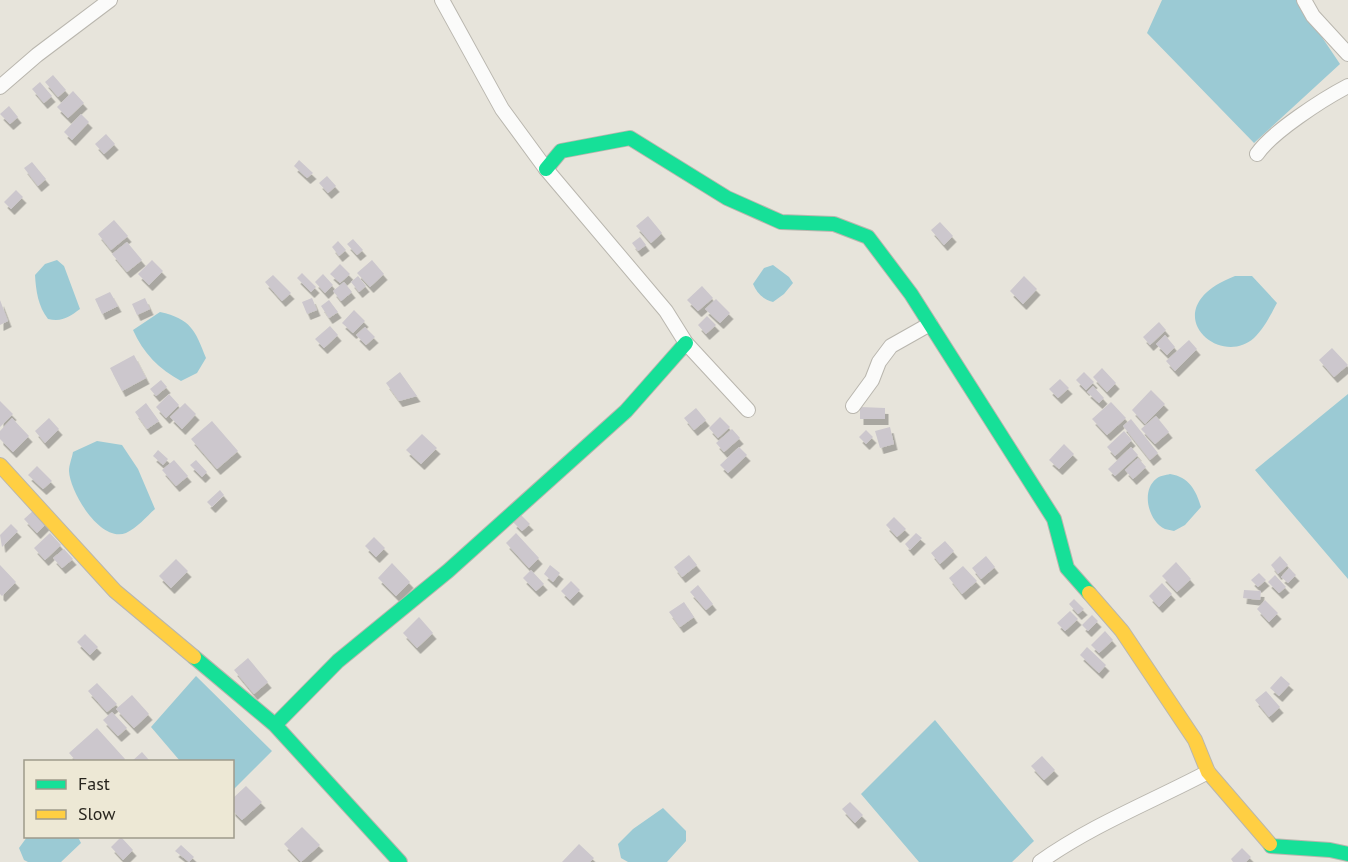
<svg xmlns="http://www.w3.org/2000/svg" width="1348" height="862" font-family="'PT Sans',sans-serif">
<defs>
<filter id="shadow"><feDropShadow dx="3.5" dy="6" stdDeviation="0" flood-color="#0004"/></filter>
</defs>
<rect width="100%" height="100%" fill="#e7e4db"/>
<path fill="#9bcad4" d="M1162,0H1297L1340,64L1254,143L1147,33Z
M57,260L64,266L80,309C69,317 63,322 48,319C38,306 36,291 35,275L45,264Z
M773,265L789,277L793,283L784,294L773,302C762,299 757,293 753,284L764,268Z
M1235,276H1252L1277,303C1271,314 1264,329 1254,338C1218,370 1152,308 1235,276Z
M160,312C191,319 195,330 206,358L197,373L181,381C159,369 143,353 133,330Z
M1348,394V579L1255,470Z
M97,441L122,445L138,469L155,509C146,517 137,528 126,533C100,543 70,492 69,471C69,465 72,458 73,452Z
M1170,474C1189,477 1196,490 1201,507L1185,525L1174,531C1171,530 1168,530 1165,529C1148,521 1141,491 1156,479C1159,476 1166,475 1170,474Z
M196,676L272,751L233,790L232,762L180,761L151,727Z
M935,720L1034,841L1012,862H919L861,794Z
M663,808L686,831V841L667,862H628L621,858L618,844L633,829Z
M27,837H78L81,843L61,862H28L24,860L19,848Z"/>
<path fill="#ccc7cd" filter="url(#shadow)" d="M53,75L66,90L58,97L45,82Z
M40,82L52,96L44,103L32,89Z
M73,91L84,103L68,118L57,107Z
M9,106L18,117L10,124L0,114Z
M81,114L89,122L72,140L64,132Z
M106,134L115,144L104,154L95,144Z
M299,160L313,173L307,178L294,166Z
M32,162L46,179L38,186L24,168Z
M327,176L336,186L328,193L319,183Z
M16,190L23,197L11,209L4,202Z
M648,216L662,233L651,243L636,226Z
M114,220L128,236L111,250L98,234Z
M940,222L953,236L944,245L931,230Z
M640,237L646,245L638,251L632,243Z
M353,239L363,250L357,255L347,244Z
M338,241L346,250L339,256L332,247Z
M127,242L142,260L127,272L112,254Z
M152,260L163,271L149,285L138,274Z
M372,260L384,274L370,287L357,273Z
M340,264L350,274L340,283L330,274Z
M302,273L316,287L311,292L297,278Z
M323,274L333,285L325,293L315,282Z
M273,275L291,293L282,301L265,282Z
M358,276L366,286L359,292L351,282Z
M1024,276L1037,289L1023,304L1010,291Z
M344,282L352,292L341,301L333,291Z
M702,286L713,298L698,311L687,300Z
M110,292L118,306L102,314L95,299Z
M145,298L150,309L137,315L132,304Z
M312,298L317,310L307,314L302,302Z
M716,299L730,313L720,323L705,309Z
M0,300L8,321L0,325Z
M329,300L338,312L329,318L321,306Z
M354,310L365,321L353,333L342,323Z
M707,316L716,325L706,334L698,325Z
M1159,322L1166,330L1150,345L1143,337Z
M330,326L338,335L324,348L315,339Z
M365,327L375,337L366,345L356,335Z
M1165,335L1175,347L1167,355L1156,344Z
M1189,340L1197,349L1175,371L1166,361Z
M1332,348L1348,365L1334,377L1319,360Z
M134,355L146,378L122,391L110,368Z
M1102,368L1116,383L1107,392L1093,377Z
M400,372L417,396L399,401L386,383Z
M1084,372L1094,382L1086,390L1076,380Z
M1060,379L1069,388L1058,398L1049,389Z
M161,380L167,387L156,396L150,389Z
M1093,386L1104,398L1099,403L1087,392Z
M1151,390L1165,404L1145,424L1132,410Z
M169,394L179,405L166,418L156,407Z
M0,401L13,414L0,427Z
M1111,402L1126,418L1107,435L1092,419Z
M146,403L159,421L147,429L135,412Z
M185,403L196,414L182,429L170,417Z
M860,407L885,408V419H860Z
M696,408L706,420L694,430L684,418Z
M1156,416L1169,432L1155,444L1141,429Z
M720,417L730,427L718,438L709,428Z
M12,418L29,436L13,452L0,439V431Z
M49,418L59,429L45,443L35,431Z
M1131,419L1158,453L1150,460L1123,426Z
M212,421L238,451L217,469L191,439Z
M890,427L894,444L880,448L875,431Z
M732,429L740,438L724,452L716,443Z
M866,430L873,437L866,444L859,437Z
M1124,431L1132,440L1115,456L1107,447Z
M422,434L437,448L421,464L406,450Z
M1064,444L1074,454L1059,469L1049,460Z
M739,447L747,455L728,473L720,465Z
M1131,447L1138,455L1115,476L1108,469Z
M158,450L168,459L163,465L153,456Z
M1138,458L1146,467L1133,479L1125,470Z
M174,460L188,476L176,486L162,470Z
M196,460L207,472L202,477L190,465Z
M37,466L52,481L43,489L28,475Z
M220,490L224,495L212,507L207,502Z
M34,510L47,523L37,533L24,519Z
M521,515L530,524L522,531L513,522Z
M894,517L906,529L897,537L886,525Z
M11,524L18,531L2,547L0,535Z
M50,533L61,545L45,560L34,548Z
M516,533L539,558L529,568L506,543Z
M916,533L922,538L910,550L905,544Z
M374,537L385,548L376,557L365,546Z
M945,541L954,551L940,564L931,553Z
M64,549L73,559L62,568L53,558Z
M689,555L697,565L682,577L674,567Z
M986,556L995,567L981,579L972,568Z
M1280,556L1288,565L1278,574L1271,565Z
M176,559L188,571L171,588L159,576Z
M1176,562L1191,579L1177,592L1162,576Z
M392,563L410,582L396,596L378,578Z
M0,565L16,582L2,596L0,594Z
M550,565L560,573L553,582L544,574Z
M963,566L977,581L962,594L949,578Z
M1289,568L1296,575L1288,583L1281,577Z
M531,570L544,584L536,591L523,578Z
M1259,573L1266,580L1258,587L1251,580Z
M1275,575L1286,587L1279,593L1268,582Z
M571,581L580,590L570,600L561,591Z
M1162,583L1172,594L1159,607L1149,596Z
M698,585L713,604L706,610L690,592Z
M1244,590L1261,591L1260,600L1243,598Z
M1074,599L1084,609L1078,614L1069,604Z
M1265,600L1278,613L1269,622L1257,609Z
M684,602L694,617L680,627L669,612Z
M1070,611L1078,619L1065,631L1057,623Z
M1092,615L1098,621L1088,631L1082,625Z
M419,617L433,633L417,648L403,633Z
M1105,631L1113,640L1099,653L1091,645Z
M85,634L98,647L90,655L77,642Z
M1087,647L1106,665L1099,673L1080,655Z
M248,658L268,682L254,694L234,670Z
M1281,676L1290,684L1279,696L1270,688Z
M97,683L117,704L107,712L88,691Z
M1266,691L1280,707L1269,717L1255,700Z
M132,695L149,714L134,728L116,709Z
M112,712L127,728L118,736L103,720Z
M97,728L125,759L123,762H77L69,753Z
M142,752L149,760L131,762Z
M1042,756L1055,770L1044,780L1031,766Z
M246,786L262,802L242,820L232,810V799Z
M850,802L863,815L855,823L842,809Z
M302,827L320,845L301,862L284,844Z
M121,837L133,850L123,860L111,847Z
M579,844L594,858L590,862H562Z
M181,845L194,857L189,862L175,851Z
M1242,848L1251,857L1246,862H1233L1231,859Z"/>
<g fill="none" stroke-linecap="round" stroke-linejoin="round">
<g stroke="#b9b6ae" stroke-width="16">
<path id="street" d="M442,0L502,109L546,169L666,311L686,343L748,410
M1304,0L1313,16L1348,54
M0,87L37,55L110,0
M1257,154C1272,132 1323,99 1348,86
M853,406L872,380L879,362L891,346L930,324
M1040,862C1092,825 1151,802 1208,772"/>
</g>
<g stroke="#b9b6ae" stroke-width="16">
<path id="fast" d="M546,169L561,151L630,138L727,198L781,222L834,224L868,237L911,294L1054,519L1067,568L1089,593
M194,657L275,725L400,862
M275,725L338,661L448,571L626,411L686,343
M1270,844L1271,846L1330,850L1348,854"/>
</g>
<g stroke="#b9b6ae" stroke-width="16">
<path id="slow" d="M0,465L115,591L194,657
M1089,593L1122,631L1195,740L1208,772L1270,844"/>
</g>
<use href="#street" stroke="#fbfbfa" stroke-width="14"/>
<use href="#fast" stroke="#16e098" stroke-width="14"/>
<use href="#slow" stroke="#ffcf43" stroke-width="14"/>
</g>
<rect x="24" y="760" width="210" height="78" fill="#ede8d5" stroke="#9e9a8b" stroke-width="1.5"/>
<rect x="36" y="780" width="30" height="9" fill="#16e098" stroke="#9e9a8b" stroke-width="1.5"/>
<text x="78" y="790" font-size="18" fill="#27241d">Fast</text>
<rect x="36" y="810" width="30" height="9" fill="#ffcf43" stroke="#9e9a8b" stroke-width="1.5"/>
<text x="78" y="820" font-size="18" fill="#27241d">Slow</text>
</svg>
